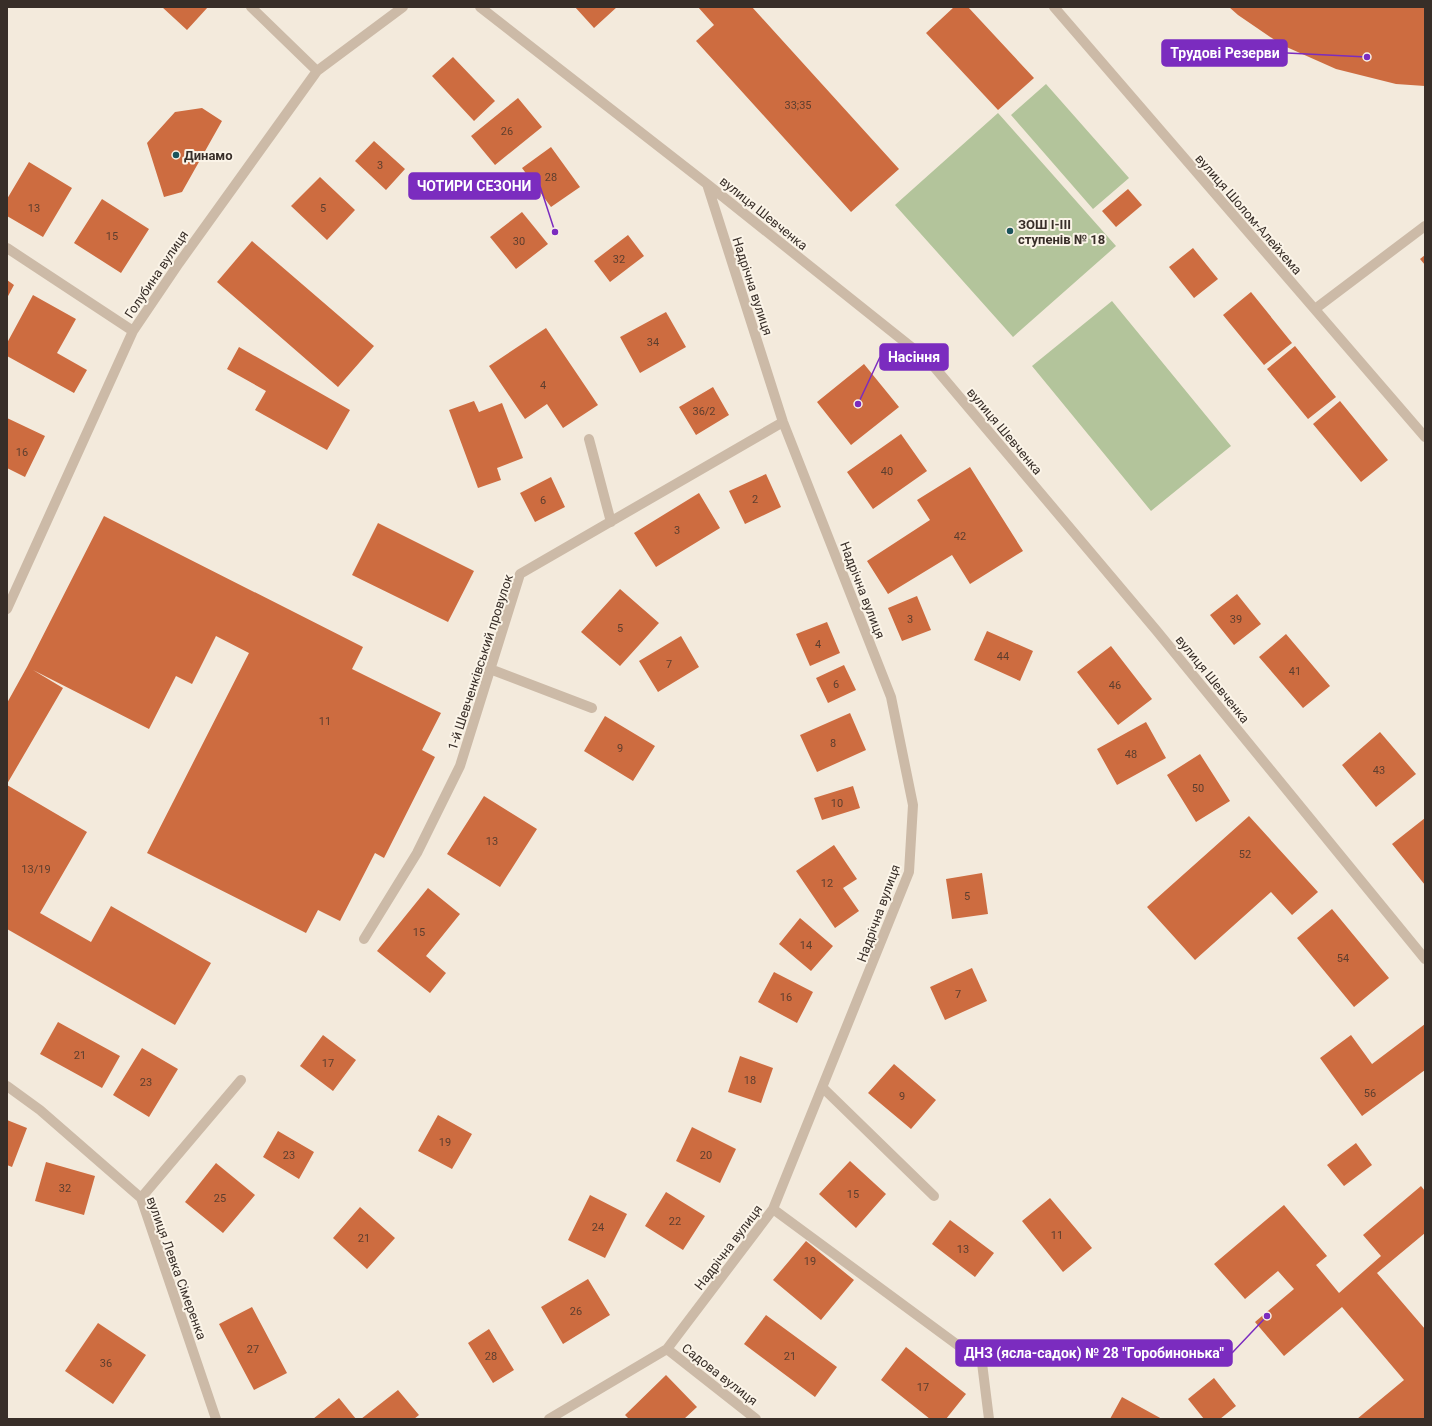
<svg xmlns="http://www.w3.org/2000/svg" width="1432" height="1426" viewBox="0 0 1432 1426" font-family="Roboto,sans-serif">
<rect width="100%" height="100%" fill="#f3eadc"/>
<path fill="#b3c49b" d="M 1046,84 L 1129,178 L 1093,209 L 1011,115 Z
M 998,113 L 1116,246 L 1013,337 L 895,205 Z
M 1112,301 L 1231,446 L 1151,511 L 1032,366 Z"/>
<path fill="#cd6c40" d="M 162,7 L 208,7 L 187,30 Z
M 575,7 L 617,7 L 594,28 Z
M 698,7 L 752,7 L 899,169 L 851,212 L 696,41 L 714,25 Z
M 954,7 L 968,7 L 1034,78 L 998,110 L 926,33 Z
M 1229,7 L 1425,7 L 1425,86 L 1396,84 L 1336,69 L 1282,45 L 1238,15 Z
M 453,57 L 495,101 L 474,121 L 432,76 Z
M 518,98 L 542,127 L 495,165 L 471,136 Z
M 202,108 L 222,121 L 182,192 L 164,197 L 147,143 L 175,112 Z
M 374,141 L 405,169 L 386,190 L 355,161 Z
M 551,147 L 580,187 L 551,207 L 522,168 Z
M 29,162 L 72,188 L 43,237 L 7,216 L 7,199 Z
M 320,177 L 355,210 L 327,240 L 291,206 Z
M 1128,189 L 1142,205 L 1116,227 L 1102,211 Z
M 102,199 L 149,229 L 121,273 L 74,243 Z
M 522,212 L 548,244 L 516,269 L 490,237 Z
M 628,235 L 644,256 L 610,282 L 594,261 Z
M 252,241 L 374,346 L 338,387 L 217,282 Z
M 1193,248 L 1218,279 L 1194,298 L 1169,267 Z
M 1425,255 L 1425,265 L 1420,259 Z
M 7,280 L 14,285 L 7,298 Z
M 1251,292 L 1292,343 L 1264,365 L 1223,315 Z
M 33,295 L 76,319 L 57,353 L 87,370 L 74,393 L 7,356 L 7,343 Z
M 666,312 L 686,347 L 640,373 L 620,337 Z
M 546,328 L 598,405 L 563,428 L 547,404 L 525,419 L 489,366 Z
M 1295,346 L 1336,397 L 1308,419 L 1267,369 Z
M 239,347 L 350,410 L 327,450 L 255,410 L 266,391 L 227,369 Z
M 864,364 L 899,407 L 851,445 L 817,402 Z
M 713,387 L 729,415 L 696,435 L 679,407 Z
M 474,401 L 479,412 L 502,403 L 523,458 L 497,468 L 501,480 L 478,488 L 449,410 Z
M 1340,401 L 1388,460 L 1361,482 L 1313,424 Z
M 7,418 L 45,436 L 25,477 L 7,468 Z
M 901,434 L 927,471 L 873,509 L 847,472 Z
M 970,467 L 1023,551 L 970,584 L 952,555 L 888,594 L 867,561 L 930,520 L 917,500 Z
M 766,474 L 781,507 L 745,524 L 729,491 Z
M 551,477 L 565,507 L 535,522 L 520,493 Z
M 699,493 L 720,528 L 656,567 L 634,533 Z
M 104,516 L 363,647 L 352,669 L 441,713 L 422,750 L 435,757 L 384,858 L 375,853 L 340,921 L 318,910 L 306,933 L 147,853 L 249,653 L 216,636 L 192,684 L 176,676 L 149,729 L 33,670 L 63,688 L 7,784 L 7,703 L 27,667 Z
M 378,523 L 474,571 L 448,622 L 352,575 Z
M 620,589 L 659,623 L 620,666 L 581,632 Z
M 1237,594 L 1261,624 L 1234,645 L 1210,615 Z
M 917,596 L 931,630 L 902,641 L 888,608 Z
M 827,622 L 840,653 L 810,666 L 796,634 Z
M 987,631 L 1033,651 L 1020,681 L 974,660 Z
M 1286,634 L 1330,686 L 1303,708 L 1259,657 Z
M 681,636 L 699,667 L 658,692 L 639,661 Z
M 1111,646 L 1152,699 L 1118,725 L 1077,672 Z
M 844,665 L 856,690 L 828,703 L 816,678 Z
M 850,713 L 866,750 L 817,772 L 800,735 Z
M 605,716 L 655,746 L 633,781 L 584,751 Z
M 1146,722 L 1166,758 L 1117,785 L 1097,749 Z
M 1380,732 L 1416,774 L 1376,807 L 1342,765 Z
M 1200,754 L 1230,801 L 1196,822 L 1167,775 Z
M 7,785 L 87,832 L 40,913 L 91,942 L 111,906 L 211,963 L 175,1025 L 7,929 Z
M 853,786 L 860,808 L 822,820 L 814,798 Z
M 484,796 L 537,829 L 500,887 L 447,854 Z
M 1249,816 L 1318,892 L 1292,915 L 1271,892 L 1195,960 L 1147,907 Z
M 1425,818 L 1425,885 L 1392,844 Z
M 834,845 L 857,879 L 843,888 L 859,911 L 835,928 L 796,871 Z
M 982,873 L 988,914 L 952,919 L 946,879 Z
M 428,888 L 460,914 L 426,956 L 446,973 L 430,993 L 377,951 Z
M 1332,909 L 1389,978 L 1354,1007 L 1297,938 Z
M 800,918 L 833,946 L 811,971 L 779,944 Z
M 972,968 L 987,1001 L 945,1020 L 930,987 Z
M 774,972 L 813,992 L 797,1023 L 758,1002 Z
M 58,1022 L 120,1056 L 102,1088 L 40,1054 Z
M 1425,1024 L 1425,1070 L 1362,1116 L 1320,1058 L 1351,1035 L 1372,1064 Z
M 323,1035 L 356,1060 L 333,1091 L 300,1066 Z
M 142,1048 L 178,1069 L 149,1117 L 113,1095 Z
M 740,1056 L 773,1068 L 761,1103 L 728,1092 Z
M 894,1064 L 936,1100 L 911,1129 L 868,1093 Z
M 438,1115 L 472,1134 L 452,1169 L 418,1151 Z
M 7,1120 L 27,1128 L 12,1167 L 7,1165 Z
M 692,1127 L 736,1149 L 720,1183 L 676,1161 Z
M 278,1131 L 314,1152 L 299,1179 L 263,1157 Z
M 1356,1143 L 1372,1165 L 1344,1186 L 1327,1165 Z
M 850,1161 L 886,1194 L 856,1228 L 819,1194 Z
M 46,1162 L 95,1176 L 84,1215 L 35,1201 Z
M 216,1163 L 255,1195 L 223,1233 L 185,1202 Z
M 1421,1186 L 1425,1191 L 1425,1233 L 1377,1273 L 1425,1329 L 1425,1419 L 1357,1419 L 1404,1380 L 1342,1307 L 1284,1356 L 1255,1322 L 1294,1289 L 1278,1271 L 1245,1299 L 1214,1264 L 1284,1205 L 1327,1256 L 1316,1265 L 1339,1293 L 1381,1256 L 1363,1235 Z
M 666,1192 L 705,1216 L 683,1250 L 645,1226 Z
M 590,1195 L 627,1214 L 605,1258 L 568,1240 Z
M 1050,1198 L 1092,1248 L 1063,1272 L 1022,1221 Z
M 360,1207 L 395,1238 L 367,1269 L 333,1238 Z
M 950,1220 L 994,1253 L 975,1277 L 932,1244 Z
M 806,1241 L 854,1280 L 821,1320 L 773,1280 Z
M 588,1279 L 610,1315 L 563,1344 L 541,1307 Z
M 252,1307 L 287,1373 L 254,1390 L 219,1324 Z
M 766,1315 L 837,1367 L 815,1397 L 744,1344 Z
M 98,1323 L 146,1355 L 113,1404 L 65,1371 Z
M 489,1329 L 514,1370 L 493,1383 L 468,1343 Z
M 906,1347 L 966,1394 L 946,1419 L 930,1419 L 881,1380 Z
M 666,1375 L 697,1407 L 684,1419 L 629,1419 L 625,1415 Z
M 1214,1378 L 1236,1406 L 1220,1419 L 1204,1419 L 1188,1399 Z
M 398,1390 L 419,1415 L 414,1419 L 361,1419 Z
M 1122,1397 L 1162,1419 L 1110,1419 Z
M 339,1398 L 356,1419 L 313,1419 Z"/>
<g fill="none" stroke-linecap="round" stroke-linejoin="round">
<path stroke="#ccbaa7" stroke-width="10" d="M 251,7 L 317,71
M 480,7 L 707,184 L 930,362 L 1156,630 L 1425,959
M 1054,7 L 1425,437
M 7,248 L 133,331
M 1315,309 L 1425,226
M 589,439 L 611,522
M 7,609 L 133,331 L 179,263 L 317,71 L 403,7
M 490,669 L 592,708
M 364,939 L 417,853 L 460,766 L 520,574 L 783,422
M 7,1086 L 40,1110 L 141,1198 L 216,1419
M 823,1088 L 934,1196
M 141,1198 L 241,1080
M 773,1209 L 982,1363 L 989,1419
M 667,1349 L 756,1419
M 549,1419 L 667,1349 L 773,1209 L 909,872 L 913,805 L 891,697 L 783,422 L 707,184"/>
</g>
<g fill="#1b545c" stroke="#fbf4e8" stroke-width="1.5">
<circle cx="176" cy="155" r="4"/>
<circle cx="1010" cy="231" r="4"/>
</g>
<g text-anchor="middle" stroke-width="4" stroke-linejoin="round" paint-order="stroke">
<g font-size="11" fill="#5d3e2e">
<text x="798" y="109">33;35</text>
<text x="507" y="135">26</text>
<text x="380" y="169">3</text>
<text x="551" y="181">28</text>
<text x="34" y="212">13</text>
<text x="323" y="212">5</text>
<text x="112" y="240">15</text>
<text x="519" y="245">30</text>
<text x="619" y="263">32</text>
<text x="653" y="346">34</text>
<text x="543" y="389">4</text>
<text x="704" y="415">36/2</text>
<text x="22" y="456">16</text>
<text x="887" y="475">40</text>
<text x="755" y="503">2</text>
<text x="543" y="504">6</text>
<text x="677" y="534">3</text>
<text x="960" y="540">42</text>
<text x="910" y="623">3</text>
<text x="1236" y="623">39</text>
<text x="620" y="632">5</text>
<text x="818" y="648">4</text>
<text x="1003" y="660">44</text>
<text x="669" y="668">7</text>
<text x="1295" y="675">41</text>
<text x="836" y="688">6</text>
<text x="1115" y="689">46</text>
<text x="325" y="725">11</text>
<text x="833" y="747">8</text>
<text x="620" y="752">9</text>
<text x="1131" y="758">48</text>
<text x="1379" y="774">43</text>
<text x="1198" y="792">50</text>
<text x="837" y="807">10</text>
<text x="492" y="845">13</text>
<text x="1245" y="858">52</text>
<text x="36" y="873">13/19</text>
<text x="827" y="887">12</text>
<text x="967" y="900">5</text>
<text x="419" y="936">15</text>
<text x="806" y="949">14</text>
<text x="1343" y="962">54</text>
<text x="958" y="998">7</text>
<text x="786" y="1001">16</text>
<text x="80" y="1059">21</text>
<text x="328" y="1067">17</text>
<text x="750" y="1084">18</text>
<text x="146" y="1086">23</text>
<text x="1370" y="1097">56</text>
<text x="902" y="1100">9</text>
<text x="445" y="1146">19</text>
<text x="289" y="1159">23</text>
<text x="706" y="1159">20</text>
<text x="65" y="1192">32</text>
<text x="853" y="1198">15</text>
<text x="220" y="1202">25</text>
<text x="675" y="1225">22</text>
<text x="598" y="1231">24</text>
<text x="1057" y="1239">11</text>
<text x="364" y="1242">21</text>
<text x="963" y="1253">13</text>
<text x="810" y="1265">19</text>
<text x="576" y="1315">26</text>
<text x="253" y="1353">27</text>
<text x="491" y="1360">28</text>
<text x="790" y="1360">21</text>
<text x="106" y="1367">36</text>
<text x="923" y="1391">17</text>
</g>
<g font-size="13" font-weight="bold" fill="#382e28" stroke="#fbf4e8" text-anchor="start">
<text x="184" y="160">Динамо</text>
<text x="1018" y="229">ЗОШ І-ІІІ<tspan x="1018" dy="15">ступенів № 18</tspan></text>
</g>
<g font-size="13" fill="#382e28" stroke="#fbf4e8">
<text transform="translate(764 213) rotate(39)" y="5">вулиця Шевченка</text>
<text transform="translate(1249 214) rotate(49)" y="5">вулиця Шолом-Алейхема</text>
<text transform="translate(156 274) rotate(-56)" y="5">Голубина вулиця</text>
<text transform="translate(753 286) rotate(72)" y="5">Надрічна вулиця</text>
<text transform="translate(1005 431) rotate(50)" y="5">вулиця Шевченка</text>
<text transform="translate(863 590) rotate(69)" y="5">Надрічна вулиця</text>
<text transform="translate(480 662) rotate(-72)" y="5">1-й Шевченківський провулок</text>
<text transform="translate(1213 679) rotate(51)" y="5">вулиця Шевченка</text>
<text transform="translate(878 913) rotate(-70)" y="5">Надрічна вулиця</text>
<text transform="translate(728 1247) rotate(-53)" y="5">Надрічна вулиця</text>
<text transform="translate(177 1268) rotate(70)" y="5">вулиця Левка Сімеренка</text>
<text transform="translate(720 1374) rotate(38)" y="5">Садова вулиця</text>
</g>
</g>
<path fill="none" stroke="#7b2cbf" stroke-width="1.5" d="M1367 57L1287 53M555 232L540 186M858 404L880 357M1267 1316L1232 1353"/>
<g fill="#7b2cbf" stroke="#fbf4e8" stroke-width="1.5">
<circle cx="1367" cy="57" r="4"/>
<circle cx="555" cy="232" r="4"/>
<circle cx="858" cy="404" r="4"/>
<circle cx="1267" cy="1316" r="4"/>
</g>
<g fill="#7b2cbf" stroke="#7b2cbf" stroke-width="1.5">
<rect x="1162" y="40" width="125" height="26" rx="4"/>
<rect x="409" y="173" width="131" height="26" rx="4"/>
<rect x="880" y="344" width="68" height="26" rx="4"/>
<rect x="956" y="1340" width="276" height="26" rx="4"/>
</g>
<g font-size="14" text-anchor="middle" font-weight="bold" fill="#fff">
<text x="1225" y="58">Трудові Резерви</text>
<text x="474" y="191">ЧОТИРИ СЕЗОНИ</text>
<text x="914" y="362">Насіння</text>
<text x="1094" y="1358">ДНЗ (ясла-садок) № 28 "Горобинонька"</text>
</g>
<rect width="1432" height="1426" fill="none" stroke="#382e28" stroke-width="16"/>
</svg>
